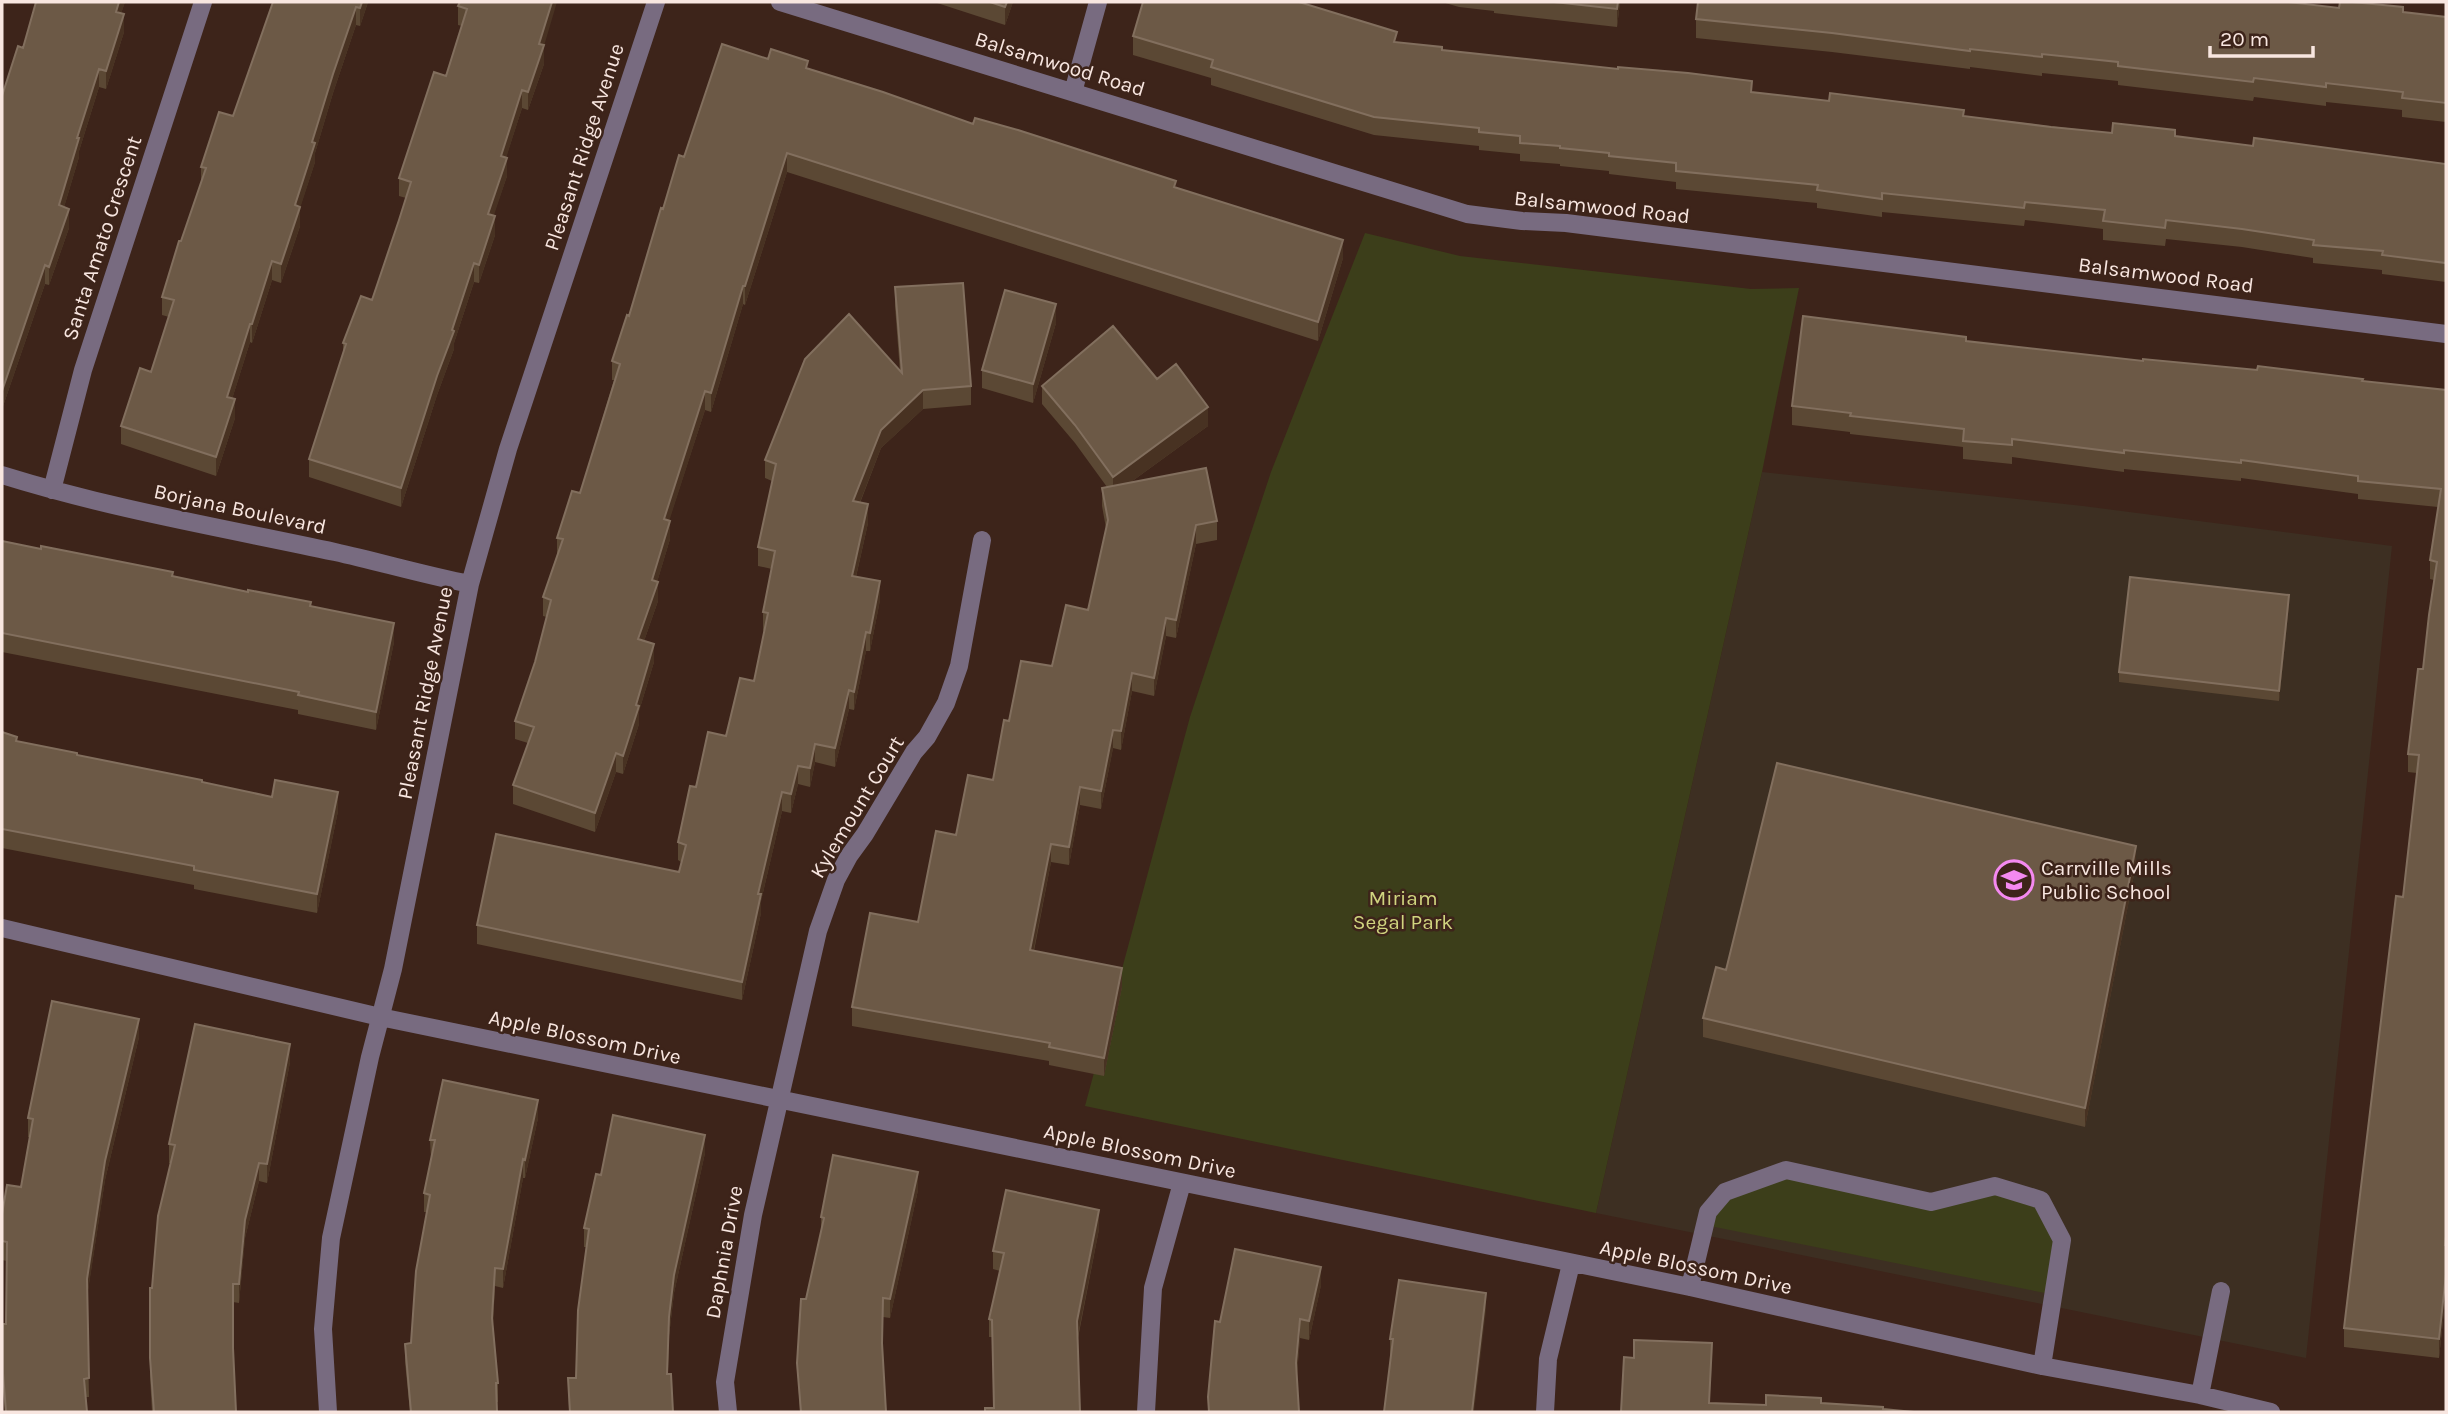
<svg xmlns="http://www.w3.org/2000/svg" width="2448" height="1414" viewBox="0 0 2448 1414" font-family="Karla,sans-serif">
<rect width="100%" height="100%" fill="#3d241a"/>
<path fill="#3d2f22" d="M 1762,472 L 2083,506 L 2392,546 L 2306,1358 L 1596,1213 Z"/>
<path fill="#3c3e1a" d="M 1365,233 L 1460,256 L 1751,289 L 1799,288 L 1762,472 L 1596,1213 L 1085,1106 L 1190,717 L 1271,472 Z
M 1789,1175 L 1934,1207 L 1996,1191 L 2036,1205 L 2056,1242 L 2045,1293 L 1710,1226 L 1728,1195 Z"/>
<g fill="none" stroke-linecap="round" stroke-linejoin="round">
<path stroke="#786b80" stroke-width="18" d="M 780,2 L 1467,214 L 1522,221 L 1566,223 L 2446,334
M 1073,92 L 1098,2
M 2,475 C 111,509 223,528 335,552 C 380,562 424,575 470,584
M 52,490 L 83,370 L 203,2
M 2,928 L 380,1017 L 1690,1287 L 2042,1366 L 2200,1395 L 2271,1412
M 1690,1287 L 1708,1212 L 1725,1192 L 1786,1170 L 1931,1202 L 1995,1186 L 2041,1200 L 2062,1240 L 2042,1366
M 2200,1395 L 2221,1291
M 328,1412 L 323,1329 L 331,1238 L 370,1057 L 393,969 L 470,584 L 508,449 L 656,2
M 728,1412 L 725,1382 L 753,1215 L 818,931 L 836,880 L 849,856 L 865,834 L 914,752 L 927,737 L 946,703 L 959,666 L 982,540
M 1146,1412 L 1153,1288 L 1182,1183
M 1545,1412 L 1548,1359 L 1571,1264"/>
</g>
<path fill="#5b4834" d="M 125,2 L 121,13 L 124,32 L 106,89 L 99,87 L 79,151 L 79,157 L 64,207 L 69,228 L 49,285 L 45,284 L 2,409 L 2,96 L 23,48 Z
M 273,2 L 368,2 L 360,26 L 356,25 L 333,93 L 315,153 L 315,162 L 300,207 L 300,226 L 281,283 L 272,280 L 252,343 L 250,342 L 232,399 L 235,418 L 216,476 L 121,444 L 121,426 L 151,372 L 169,317 L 162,315 L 162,297 L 201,182 L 201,167 L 233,116 Z
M 460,2 L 544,46 L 544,64 L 528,110 L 522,108 L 506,157 L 507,176 L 493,216 L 495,235 L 479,283 L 474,282 L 454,343 L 454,349 L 437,395 L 401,507 L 309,477 L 309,459 L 343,354 L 343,343 L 372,300 L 406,198 L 399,196 L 399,178 L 446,76 L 462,26 L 458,25 L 458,6 Z
M 934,2 L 1013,2 L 1005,25 Z
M 1442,2 L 1620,2 L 1617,27 L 1494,13 L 1494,11 L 1459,7 Z
M 2339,8 L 2403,12 L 2446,17 L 2446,122 L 2402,117 L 2402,110 L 2326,102 L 2326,106 L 2254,97 L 2253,101 L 2118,85 L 2118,81 L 2042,73 L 2042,76 L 1970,67 L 1970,69 L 1832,52 L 1696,38 L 1696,19 Z
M 1133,36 L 1397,42 L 1442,50 L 1752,92 L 2112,133 L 2175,136 L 2253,146 L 2446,164 L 2446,282 L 2382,274 L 2382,270 L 2313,263 L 2313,258 L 2242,247 L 2166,239 L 2165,246 L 2103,240 L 2103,229 L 2025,220 L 2024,226 L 1882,212 L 1882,217 L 1817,208 L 1817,203 L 1676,189 L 1676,182 L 1609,174 L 1609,171 L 1560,166 L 1560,164 L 1520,161 L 1520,154 L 1479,150 L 1479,146 L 1374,135 L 1211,85 L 1211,78 L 1133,55 Z
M 808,69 L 973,124 L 1176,188 L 1343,258 L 1318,341 L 787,172 L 745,305 L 743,304 L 711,412 L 705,410 L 669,520 L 670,539 L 657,582 L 658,601 L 644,641 L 654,662 L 639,711 L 639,724 L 623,774 L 616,772 L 595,832 L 513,804 L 513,785 L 528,743 L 515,739 L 515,721 L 535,662 L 547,617 L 543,616 L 543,597 L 557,555 L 557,538 L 580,493 L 614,380 L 612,380 L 612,361 L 629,316 L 663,209 L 684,157 Z
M 895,287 L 971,386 L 971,405 L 923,409 L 881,448 L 860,503 L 868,523 L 856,577 L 880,600 L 870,651 L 866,651 L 854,710 L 849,709 L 835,767 L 815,762 L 810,787 L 798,784 L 791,813 L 782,811 L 761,901 L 761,913 L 742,1000 L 477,944 L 477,925 L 679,872 L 681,862 L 678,860 L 678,842 L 696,787 L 726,736 L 754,681 L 764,631 L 763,630 L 763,612 L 772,569 L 758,566 L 758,547 L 772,481 L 765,478 L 765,460 L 900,372 L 895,306 Z
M 1056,323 L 1033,403 L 982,388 L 982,370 Z
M 1966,341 L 2143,361 L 2446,390 L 2446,1292 L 2439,1358 L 2344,1347 L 2344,1328 L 2403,897 L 2417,773 L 2408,772 L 2408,754 L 2423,669 L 2434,580 L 2430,579 L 2430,560 L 2438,507 L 2358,499 L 2358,494 L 2241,478 L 2241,481 L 2124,469 L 2124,472 L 2012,457 L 2012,464 L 1963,459 L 1963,447 L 1850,434 L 1850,432 L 1792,425 L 1792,406 Z
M 1157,379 L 1208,426 L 1131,482 L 1217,521 L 1217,540 L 1196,544 L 1176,638 L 1166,636 L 1154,696 L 1132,691 L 1121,750 L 1113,748 L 1101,809 L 1080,805 L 1069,865 L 1051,862 L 1034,951 L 1122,987 L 1104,1076 L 1049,1065 L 1049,1061 L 852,1026 L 852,1007 L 918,922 L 956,835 L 993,780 L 1009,721 L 1052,666 L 1088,610 L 1106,528 L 1102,506 L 1102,488 L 1107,487 L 1075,443 L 1042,404 L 1042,386 Z
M 2,541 L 173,576 L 311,606 L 394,642 L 376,730 L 298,714 L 298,710 L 2,652 Z
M 2289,604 L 2279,701 L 2119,682 L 2119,672 Z
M 2,732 L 17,741 L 77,755 L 338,811 L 317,913 L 194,889 L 194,885 L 2,848 Z
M 2136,864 L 2085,1127 L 1703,1037 L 1703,1018 L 1726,970 Z
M 139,1037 L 105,1180 L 87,1296 L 89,1397 L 86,1397 L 87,1412 L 5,1412 L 3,1392 L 3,1324 L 6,1324 L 7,1261 L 2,1260 L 2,1214 L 21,1187 L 30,1137 L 28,1137 L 28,1118 Z
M 290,1062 L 267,1183 L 259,1181 L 245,1238 L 239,1303 L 233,1302 L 233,1350 L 236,1412 L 152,1412 L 150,1377 L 150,1288 L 152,1288 L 170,1163 L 169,1163 L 169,1144 Z
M 538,1118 L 525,1178 L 523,1178 L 503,1288 L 495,1286 L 493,1325 L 498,1383 L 498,1402 L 497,1402 L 497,1412 L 410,1412 L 405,1362 L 405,1344 L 411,1343 L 427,1212 L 424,1212 L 424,1193 L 431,1158 L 430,1140 Z
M 705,1153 L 674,1293 L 669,1336 L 668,1374 L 673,1412 L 569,1412 L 568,1378 L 576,1378 L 586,1247 L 584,1247 L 584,1228 L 601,1175 Z
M 918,1190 L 890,1318 L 883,1317 L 882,1349 L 886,1412 L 800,1412 L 797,1363 L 806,1299 L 821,1232 L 821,1217 Z
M 1099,1229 L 1078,1338 L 989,1337 L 989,1319 L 1000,1271 L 993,1269 L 993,1251 Z
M 1321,1285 L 1309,1340 L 1300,1338 L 1297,1374 L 1299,1412 L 1208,1412 L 1208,1397 L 1220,1322 Z
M 1486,1311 L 1390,1357 L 1390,1339 Z"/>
<path fill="#483222" d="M 119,2 L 125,2 L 116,30 L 116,12 Z
M 362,2 L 368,2 L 360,26 L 360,8 Z
M 552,2 L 557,2 L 544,46 L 544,64 L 528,110 L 528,92 L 539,44 Z
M 1007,2 L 1013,2 L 1005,25 L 1005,7 Z
M 1618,2 L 1620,2 L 1617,27 L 1617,9 Z
M 356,7 L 356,25 L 333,93 L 315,153 L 315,162 L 295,224 L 295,205 L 312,142 L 333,74 Z
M 124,14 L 124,32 L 106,89 L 106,71 Z
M 99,69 L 99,87 L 79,151 L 79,157 L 59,224 L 59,205 L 77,138 Z
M 522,90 L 522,108 L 501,174 L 501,156 Z
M 787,153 L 787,172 L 745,305 L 745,286 Z
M 507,158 L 507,176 L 488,233 L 488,214 Z
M 300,207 L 300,226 L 281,283 L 281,264 Z
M 69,209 L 69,228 L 49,285 L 49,267 Z
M 495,216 L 495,235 L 479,283 L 479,265 Z
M 1343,240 L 1343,258 L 1318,341 L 1318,322 Z
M 272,261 L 272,280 L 252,343 L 252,324 Z
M 474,263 L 474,282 L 454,343 L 454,349 L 437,395 L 401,507 L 401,488 Z
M 45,265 L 45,284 L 2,409 L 2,391 Z
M 743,286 L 743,304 L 711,412 L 711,393 Z
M 1056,304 L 1056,323 L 1033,403 L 1033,384 Z
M 250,324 L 250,342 L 227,415 L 227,397 Z
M 923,390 L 923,409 L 881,448 L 853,520 L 853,501 L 881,430 Z
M 705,391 L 705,410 L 664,537 L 664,519 Z
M 235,399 L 235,418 L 216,476 L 216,457 Z
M 1208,407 L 1208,426 L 1113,495 L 1113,477 Z
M 868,504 L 868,523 L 852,594 L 852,576 Z
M 670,521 L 670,539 L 652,599 L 652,580 Z
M 1196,525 L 1196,544 L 1176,638 L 1176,620 Z
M 880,581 L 880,600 L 870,651 L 870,633 Z
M 658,582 L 658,601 L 638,658 L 638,639 Z
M 2289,595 L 2289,604 L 2279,701 L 2279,691 Z
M 1166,618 L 1166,636 L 1154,696 L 1154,678 Z
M 394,623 L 394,642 L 376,730 L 376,712 Z
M 866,632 L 866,651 L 854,710 L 854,692 Z
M 654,644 L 654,662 L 639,711 L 639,724 L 623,774 L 623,756 L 636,705 Z
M 1132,673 L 1132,691 L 1121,750 L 1121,731 Z
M 849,690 L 849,709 L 835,767 L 835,748 Z
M 1113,730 L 1113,748 L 1101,809 L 1101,791 Z
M 815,744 L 815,762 L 810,787 L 810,768 Z
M 616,753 L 616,772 L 595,832 L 595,813 Z
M 798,766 L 798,784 L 791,813 L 791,794 Z
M 1080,787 L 1080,805 L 1069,865 L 1069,847 Z
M 338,792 L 338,811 L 317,913 L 317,894 Z
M 782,792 L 782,811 L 761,901 L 761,913 L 742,1000 L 742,982 L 758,894 Z
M 1051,844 L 1051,862 L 1030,968 L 1030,950 Z
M 2136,846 L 2136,864 L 2085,1127 L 2085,1108 Z
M 1122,968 L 1122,987 L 1104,1076 L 1104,1058 Z
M 139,1019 L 139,1037 L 105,1180 L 87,1298 L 87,1279 L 105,1161 Z
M 290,1044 L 290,1062 L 267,1183 L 267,1164 Z
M 538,1100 L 538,1118 L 525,1178 L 525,1160 Z
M 705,1135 L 705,1153 L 674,1293 L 669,1336 L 667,1393 L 669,1317 L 674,1275 Z
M 523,1159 L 523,1178 L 503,1288 L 503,1269 Z
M 259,1163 L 259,1181 L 245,1238 L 239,1303 L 239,1284 L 245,1220 Z
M 918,1172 L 918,1190 L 890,1318 L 890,1299 Z
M 1099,1210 L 1099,1229 L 1077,1340 L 1077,1321 Z
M 1321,1267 L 1321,1285 L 1309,1340 L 1309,1321 Z
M 495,1268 L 495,1286 L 492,1336 L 492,1318 Z
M 2446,1274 L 2446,1292 L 2439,1358 L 2439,1339 Z
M 1486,1293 L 1486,1311 L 1474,1412 L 1472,1412 Z
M 1300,1319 L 1300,1338 L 1296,1382 L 1296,1363 Z
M 1712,1343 L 1712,1362 L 1709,1412 Z"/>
<path fill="#6c5946" stroke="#826f5e" stroke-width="2" d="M 36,2 L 119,2 L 116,12 L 124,14 L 106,71 L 99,69 L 77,138 L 79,138 L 59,205 L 69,209 L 49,267 L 45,265 L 2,391 L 2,96 L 18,46 L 23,48 Z
M 273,2 L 362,2 L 360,8 L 356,7 L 333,74 L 312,142 L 315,143 L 295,205 L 300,207 L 281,264 L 272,261 L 252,324 L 250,324 L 227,397 L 235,399 L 216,457 L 121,426 L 140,368 L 151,372 L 174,300 L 162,297 L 179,241 L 181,241 L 206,168 L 201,167 L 219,112 L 233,116 Z
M 460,2 L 552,2 L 539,44 L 544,45 L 528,92 L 522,90 L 501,156 L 507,158 L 488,214 L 495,216 L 479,265 L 474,263 L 452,330 L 454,331 L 437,376 L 401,488 L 309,459 L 346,344 L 343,343 L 361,296 L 372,300 L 399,220 L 411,182 L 399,178 L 434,72 L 446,76 L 467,9 L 458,6 Z
M 990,2 L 1007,2 L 1005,7 Z
M 1143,2 L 1299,2 L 1397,32 L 1394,42 L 1442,47 L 1442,50 L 1618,69 L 1618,67 L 1688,73 L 1752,81 L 1751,92 L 1829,101 L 1830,93 L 1964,110 L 1963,116 L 2051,127 L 2112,133 L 2113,123 L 2175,130 L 2175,136 L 2253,146 L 2254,138 L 2446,164 L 2446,263 L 2382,255 L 2383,251 L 2313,245 L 2314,240 L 2242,229 L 2166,220 L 2165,228 L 2103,221 L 2105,210 L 2025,202 L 2024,208 L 1882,193 L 1882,199 L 1817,190 L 1818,185 L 1676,171 L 1676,163 L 1609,156 L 1609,153 L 1560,148 L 1560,146 L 1520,143 L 1520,136 L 1479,132 L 1479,128 L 1374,117 L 1211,67 L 1213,60 L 1133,36 Z
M 1554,2 L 1618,2 L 1617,9 Z
M 1698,2 L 2288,2 L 2339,8 L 2340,2 L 2352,2 L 2403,7 L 2403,12 L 2446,17 L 2446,103 L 2402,98 L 2403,92 L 2326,83 L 2326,87 L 2254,78 L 2253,82 L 2118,66 L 2118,62 L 2042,54 L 2042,57 L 1970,49 L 1970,51 L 1832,33 L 1696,19 Z
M 722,44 L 768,59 L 771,49 L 808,61 L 806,68 L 883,92 L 973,124 L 975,118 L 1018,130 L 1176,181 L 1174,187 L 1343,240 L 1318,322 L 787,153 L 745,286 L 743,286 L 711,393 L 705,391 L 664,519 L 670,521 L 652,580 L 658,582 L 638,639 L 654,644 L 636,705 L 639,706 L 623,756 L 616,753 L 595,813 L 513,785 L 534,727 L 515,721 L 535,662 L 551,600 L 543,597 L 563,539 L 557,538 L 572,491 L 580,493 L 620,364 L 612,361 L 627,315 L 629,316 L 661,208 L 663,209 L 679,155 L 684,157 Z
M 963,283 L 971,386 L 923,390 L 881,430 L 853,501 L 868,504 L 852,576 L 880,581 L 870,633 L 866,632 L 854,692 L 849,690 L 835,748 L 815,744 L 810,768 L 798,766 L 791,794 L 782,792 L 758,894 L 761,894 L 742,982 L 477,925 L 496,834 L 679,872 L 686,845 L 678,842 L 690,786 L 696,787 L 708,732 L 726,736 L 740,678 L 754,681 L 768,613 L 763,612 L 775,551 L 758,547 L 776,464 L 765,460 L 805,359 L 849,314 L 902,373 L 895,287 Z
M 1005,290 L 1056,304 L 1033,384 L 982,370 Z
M 1803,316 L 1966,337 L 1966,341 L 2143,361 L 2143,359 L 2257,370 L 2258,366 L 2363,379 L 2362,381 L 2446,390 L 2446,1236 L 2445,1245 L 2446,1245 L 2446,1274 L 2439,1339 L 2344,1328 L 2396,896 L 2403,897 L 2419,755 L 2408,754 L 2418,669 L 2423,669 L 2429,615 L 2437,562 L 2430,560 L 2441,489 L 2358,481 L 2358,476 L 2241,460 L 2241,463 L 2124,450 L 2124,453 L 2012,439 L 2012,445 L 1963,441 L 1964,429 L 1850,416 L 1851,413 L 1792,406 Z
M 1113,326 L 1157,379 L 1176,364 L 1208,407 L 1113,477 L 1075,425 L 1042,386 Z
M 1206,468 L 1217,521 L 1196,525 L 1176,620 L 1166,618 L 1154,678 L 1132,673 L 1121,731 L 1113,730 L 1101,791 L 1080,787 L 1069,847 L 1051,844 L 1030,950 L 1122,968 L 1104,1058 L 1049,1047 L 1050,1043 L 852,1007 L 870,913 L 918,922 L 936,831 L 956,835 L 968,775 L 993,780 L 1004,720 L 1009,721 L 1021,661 L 1052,666 L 1066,605 L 1088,610 L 1108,520 L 1102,488 Z
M 2,541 L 41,549 L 41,546 L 173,572 L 172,576 L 248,592 L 248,590 L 311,602 L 310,606 L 394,623 L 376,712 L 298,695 L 299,692 L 2,633 Z
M 2130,577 L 2289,595 L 2279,691 L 2119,672 Z
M 2,732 L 17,737 L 16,741 L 77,753 L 77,755 L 202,780 L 202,782 L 272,797 L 275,780 L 338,792 L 317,894 L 194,870 L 194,866 L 2,829 Z
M 1777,763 L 2136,846 L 2085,1108 L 1703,1018 L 1716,967 L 1726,970 Z
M 52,1001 L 139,1019 L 105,1161 L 87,1279 L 89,1378 L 84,1379 L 87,1412 L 6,1412 L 3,1373 L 3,1324 L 6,1324 L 7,1242 L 2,1241 L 2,1214 L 7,1185 L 21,1187 L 33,1119 L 28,1118 Z
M 195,1024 L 290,1044 L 267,1164 L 259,1163 L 245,1220 L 239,1284 L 233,1284 L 233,1348 L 236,1412 L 154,1412 L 150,1358 L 150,1288 L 152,1288 L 158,1216 L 175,1145 L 169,1144 Z
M 443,1080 L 538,1100 L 525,1160 L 523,1159 L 503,1269 L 495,1268 L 492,1318 L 498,1383 L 496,1383 L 497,1412 L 411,1412 L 405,1344 L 411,1343 L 416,1271 L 430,1195 L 424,1193 L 435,1140 L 430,1140 Z
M 613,1115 L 705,1135 L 674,1275 L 669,1317 L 667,1374 L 671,1374 L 673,1412 L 570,1412 L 568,1378 L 576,1378 L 578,1310 L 589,1229 L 584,1228 L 596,1174 L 601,1175 Z
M 833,1155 L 918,1172 L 890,1299 L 883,1298 L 882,1343 L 886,1412 L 801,1412 L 797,1363 L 801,1299 L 806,1299 L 824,1218 L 821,1217 Z
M 1006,1190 L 1099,1210 L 1077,1321 L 1080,1412 L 985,1412 L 985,1408 L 994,1408 L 992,1320 L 989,1319 L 1004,1253 L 993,1251 Z
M 1235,1249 L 1321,1267 L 1309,1321 L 1300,1319 L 1296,1363 L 1299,1412 L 1209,1412 L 1208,1397 L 1215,1321 L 1220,1322 Z
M 1399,1280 L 1486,1293 L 1472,1412 L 1384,1412 L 1393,1339 L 1390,1339 Z
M 1634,1340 L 1712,1343 L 1709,1403 L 1766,1405 L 1766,1395 L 1821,1398 L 1821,1403 L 1883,1407 L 1883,1409 L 1914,1412 L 1621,1412 L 1624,1357 L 1634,1358 Z"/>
<defs>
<g id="school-ring" transform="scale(2.0125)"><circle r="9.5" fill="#3d241a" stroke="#f489f0" stroke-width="1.5"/><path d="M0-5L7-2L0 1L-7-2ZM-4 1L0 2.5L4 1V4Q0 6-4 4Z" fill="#f489f0"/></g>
</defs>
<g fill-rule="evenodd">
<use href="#school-ring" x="2014" y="880"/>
</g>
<g text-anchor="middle" stroke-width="5" stroke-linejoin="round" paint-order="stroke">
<g font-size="21" fill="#f8e6e0" stroke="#3d241a">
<text transform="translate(1060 64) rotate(17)" y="7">Balsamwood Road</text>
<text transform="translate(584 147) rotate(-72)" y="7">Pleasant Ridge Avenue</text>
<text transform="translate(1602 207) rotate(6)" y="7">Balsamwood Road</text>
<text transform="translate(102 238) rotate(-72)" y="7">Santa Amato Crescent</text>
<text transform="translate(2166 275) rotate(7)" y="7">Balsamwood Road</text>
<text transform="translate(240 509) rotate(12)" y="7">Borjana Boulevard</text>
<text transform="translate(425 693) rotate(-79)" y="7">Pleasant Ridge Avenue</text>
<text transform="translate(857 807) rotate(-59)" y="7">Kylemount Court</text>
<text transform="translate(585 1037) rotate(12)" y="7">Apple Blossom Drive</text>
<text transform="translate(1140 1151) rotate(12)" y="7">Apple Blossom Drive</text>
<text transform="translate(724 1252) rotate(-80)" y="7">Daphnia Drive</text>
<text transform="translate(1696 1267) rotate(12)" y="7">Apple Blossom Drive</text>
</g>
<g font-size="21" fill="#f8e6e0" stroke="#3d241a" text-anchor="start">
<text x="2041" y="875">Carrville Mills<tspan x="2041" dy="24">Public School</tspan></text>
</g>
<g font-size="21" fill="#d0d47f" stroke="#3d241a">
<text x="1403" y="905">Miriam<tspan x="1403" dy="24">Segal Park</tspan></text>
</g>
</g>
<rect width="2448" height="1414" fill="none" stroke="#f8e6e0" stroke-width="7"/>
<path d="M2210 46v10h103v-10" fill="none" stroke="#f8e6e0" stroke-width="3.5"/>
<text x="2220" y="46" font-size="21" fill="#f8e6e0" stroke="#3d241a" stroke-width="5" paint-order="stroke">20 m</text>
</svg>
